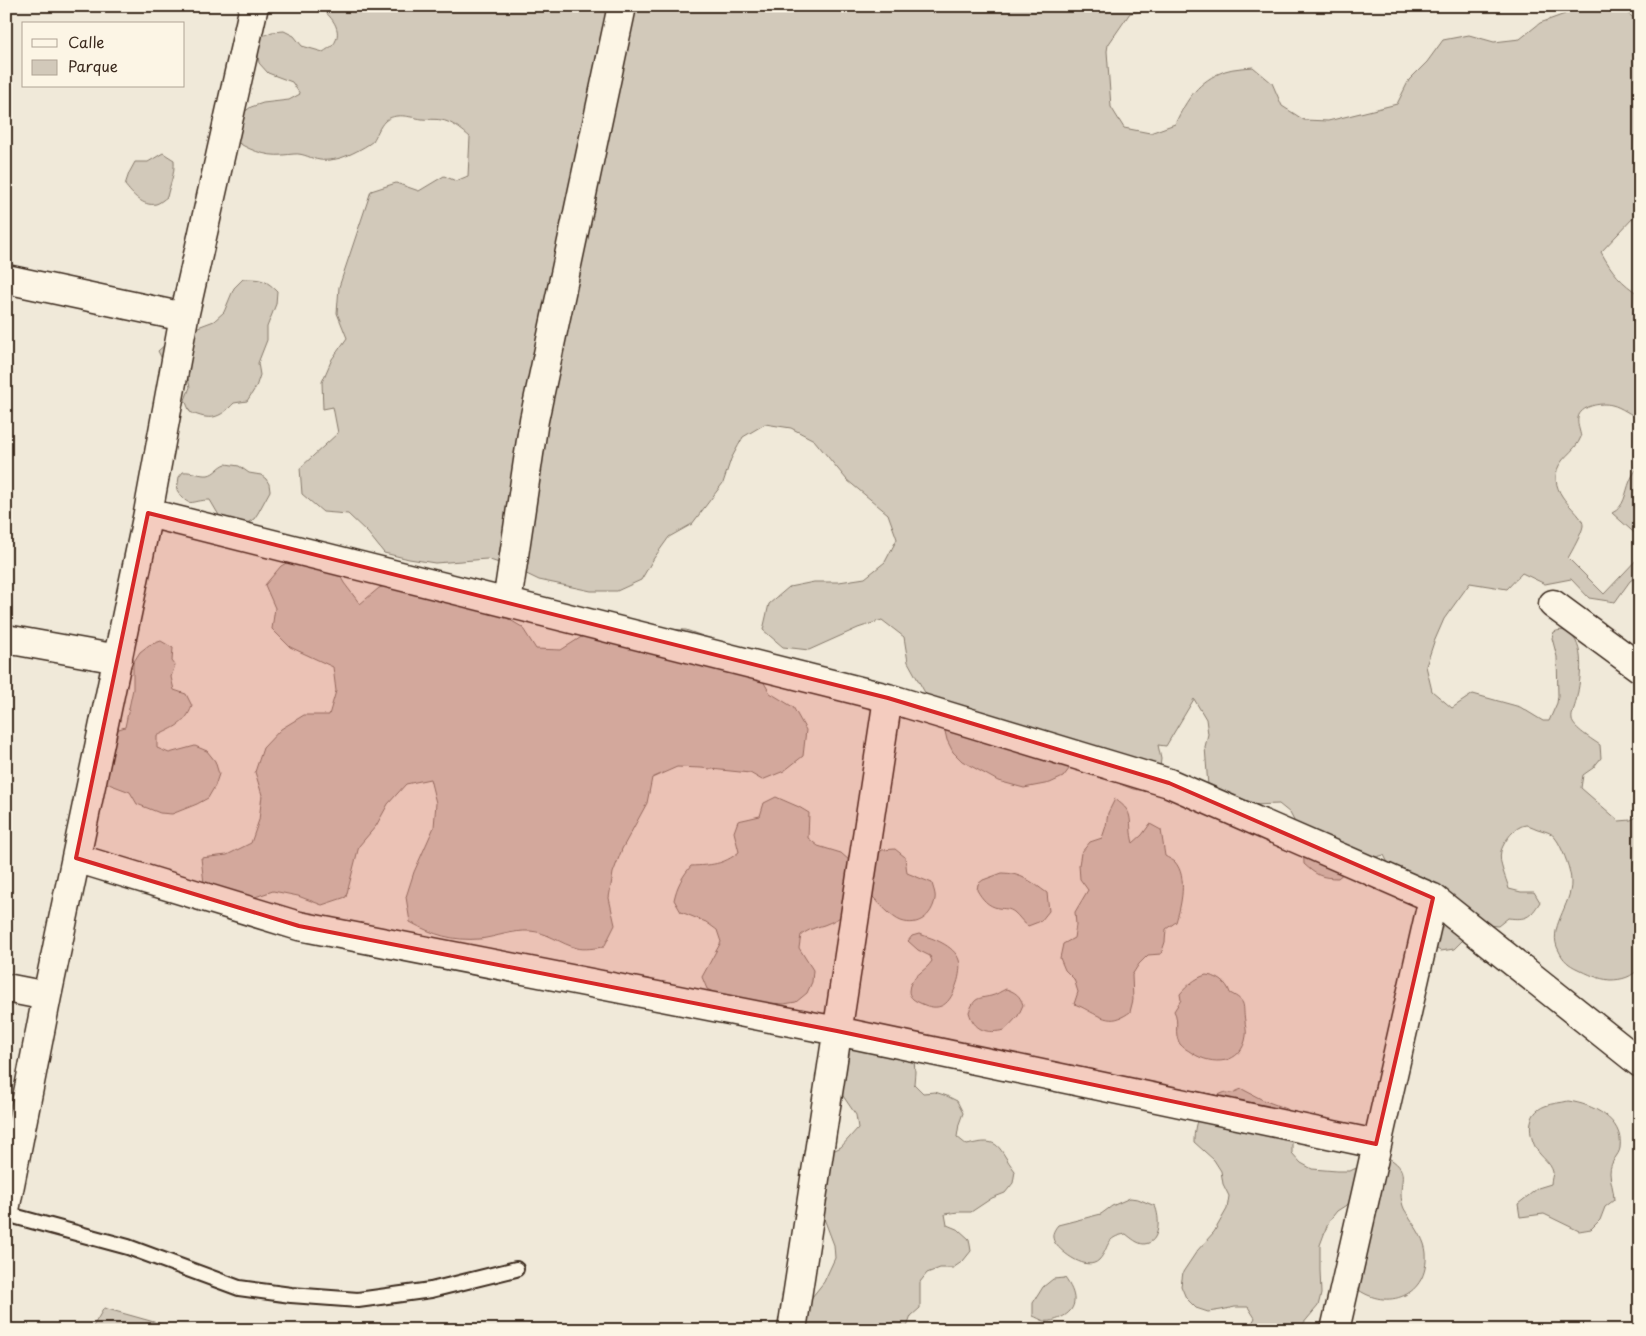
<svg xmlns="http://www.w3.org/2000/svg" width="1646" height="1336" viewBox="0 0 1646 1336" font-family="'Playpen Sans',sans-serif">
<rect width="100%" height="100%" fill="#f0e9d9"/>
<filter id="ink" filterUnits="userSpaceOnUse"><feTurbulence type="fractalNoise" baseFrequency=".02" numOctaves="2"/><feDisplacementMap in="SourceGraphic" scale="10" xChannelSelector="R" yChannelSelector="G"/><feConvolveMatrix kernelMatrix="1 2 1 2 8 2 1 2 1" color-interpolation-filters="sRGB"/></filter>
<g filter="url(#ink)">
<path fill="#d2c9ba" stroke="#867a6c" d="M 318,6 L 1164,6 L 1163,8 L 1130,13 L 1108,45 L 1107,51 L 1111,107 L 1124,128 L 1150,133 L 1175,124 C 1187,99 1198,81 1225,71 C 1234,68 1244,68 1253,67 L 1272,83 L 1282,106 L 1304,120 L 1328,121 L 1397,104 L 1409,80 L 1427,62 L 1443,40 L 1469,35 L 1494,42 L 1520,39 L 1540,23 L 1565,14 L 1568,6 L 1615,6 L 1621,8 L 1640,23 L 1640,205 L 1634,217 L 1601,252 C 1612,272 1621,283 1640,295 L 1640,419 C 1631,415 1621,407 1612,405 C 1601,402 1580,406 1578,418 C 1577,424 1580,431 1581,437 C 1575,453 1557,458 1556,476 C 1555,501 1584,513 1583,526 C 1582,533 1572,551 1568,558 L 1604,594 L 1640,556 L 1640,574 L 1630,581 L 1615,602 L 1589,598 L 1571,579 L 1545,584 L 1522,573 L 1507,589 L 1470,583 L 1444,619 L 1434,642 L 1426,666 L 1432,691 L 1452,708 L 1473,694 L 1520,707 L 1543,721 L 1549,721 L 1557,703 L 1558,696 L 1557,657 L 1552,638 L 1554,632 C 1561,629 1565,630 1571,635 C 1586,648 1580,684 1576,701 C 1575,707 1571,714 1572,720 C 1573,728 1593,740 1600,745 L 1601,758 L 1593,768 L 1583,775 L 1581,788 L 1619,821 L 1631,820 L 1640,815 L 1640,967 C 1633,977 1622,980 1610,980 C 1598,979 1588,974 1578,969 C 1569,965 1563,960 1559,951 C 1546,929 1572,905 1571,882 C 1571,870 1564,853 1558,842 C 1552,833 1551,833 1541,830 C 1536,829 1530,825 1526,825 C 1515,826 1504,841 1501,851 C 1498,863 1506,877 1509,889 L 1521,892 L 1534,892 L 1540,902 C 1530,918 1526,920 1508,918 L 1498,926 L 1484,925 L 1463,940 L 1454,949 L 1441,951 L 1429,946 L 1424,903 L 1390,867 L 1384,855 C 1367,859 1351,866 1338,878 C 1321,878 1316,875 1304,864 L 1303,838 L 1290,813 L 1279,804 L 1252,805 L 1208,786 L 1205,747 L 1208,734 L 1206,719 L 1194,699 L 1166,746 L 1158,745 L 1161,759 L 1158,784 L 1146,791 L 1133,789 L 1120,784 L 1110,774 L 1076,760 L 1063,777 L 1050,783 L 1024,788 L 998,781 L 962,761 L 953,752 L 947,740 L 944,727 L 908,662 L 904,637 L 882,620 L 858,628 L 809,650 L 783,647 L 763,630 L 769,604 L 789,587 L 814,582 L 839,582 L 865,578 L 885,562 L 897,539 L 888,514 L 847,480 L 814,440 L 791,428 L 765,424 L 743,437 L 731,459 L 723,483 L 692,524 L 669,537 L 654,558 L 641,580 L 617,591 L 591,591 L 539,580 L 514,568 L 487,559 L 435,563 L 409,559 L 384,553 L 368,533 L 348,514 L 323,512 L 302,494 L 300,468 L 338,433 L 333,407 L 323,409 L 322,382 L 332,359 L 347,338 L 337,313 L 339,287 L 371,191 L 396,183 L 419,191 L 444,176 L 456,181 L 468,176 L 470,137 C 463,131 456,125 448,122 C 439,118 431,120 422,119 C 409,117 396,112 385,121 C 379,127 377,135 373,141 C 369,145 352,154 346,156 C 339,159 328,161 320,160 C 311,159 304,153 294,154 C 290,154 287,155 283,155 C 266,157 246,149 233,139 L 241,114 L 251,107 L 263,103 L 289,100 L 300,94 L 292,82 L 268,73 L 259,63 L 257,49 L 260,37 L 272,32 L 284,31 L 294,36 L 302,46 L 323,52 C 326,50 331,47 333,45 C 345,30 330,15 318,6 Z
M 163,153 L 174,160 C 175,175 170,183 167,197 C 164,199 160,203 156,204 C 143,207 132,194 125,185 L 129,173 L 135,162 L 148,162 Z
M 243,279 C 260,279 265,279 277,291 L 276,304 L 267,327 L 267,340 L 258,363 L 260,375 L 256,387 L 247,401 L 234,403 C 219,419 210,421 190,412 L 185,400 L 190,387 L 187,375 L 164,363 L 158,351 L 168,342 L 190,330 L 214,321 L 224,312 L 234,288 Z
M 1640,463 L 1640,538 L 1612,513 C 1625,507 1625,493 1630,481 C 1632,475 1637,469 1640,463 Z
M 226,464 L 239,466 L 249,473 L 261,475 L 266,479 L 269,484 L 270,491 L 258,513 L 254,519 L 242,526 L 220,517 L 210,500 C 190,500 190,510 177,490 L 179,477 L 183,472 C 192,471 200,476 208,475 C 215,474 219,466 226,464 Z
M 304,553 L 331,559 L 344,583 L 360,604 L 379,588 L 405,579 L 500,614 L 522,627 L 536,649 L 561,650 L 583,636 L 660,629 L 686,630 L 711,639 L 735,651 L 756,669 L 770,693 L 793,707 L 806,730 L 803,756 L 784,771 L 762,780 L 750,773 L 701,768 L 677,767 L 652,778 L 647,803 L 622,849 L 613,873 L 609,898 L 615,925 L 604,947 C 595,948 584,950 577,948 C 561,944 547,932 530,931 C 513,930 496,937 480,939 C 452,941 434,935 410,922 L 406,897 L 414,872 L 434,827 L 436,803 L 430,779 L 406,784 L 388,804 L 376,826 L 359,846 L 346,897 L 322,905 L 298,896 L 273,891 L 249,899 L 204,883 L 201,858 L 227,855 L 251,843 L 259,820 L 262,795 L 255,772 L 263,748 L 281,729 L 304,715 L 329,715 L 336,691 L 333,667 L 290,647 L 272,629 L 275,608 L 265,585 L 281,566 Z
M 161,641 L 173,648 L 172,661 L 175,665 L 171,677 L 174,690 L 186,694 L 192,706 C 185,725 174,727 157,736 L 157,748 L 169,753 L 195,746 L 207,751 L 215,761 L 219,774 L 215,786 L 208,798 L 197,804 L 172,814 L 160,813 L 137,804 L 130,792 L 106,783 L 98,774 L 113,731 L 125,727 L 133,689 L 133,663 L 140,652 L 149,645 Z
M 776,797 L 799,807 L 809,813 L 808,838 L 818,846 L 841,853 L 850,861 L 850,911 C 842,916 833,922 824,925 C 814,928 810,929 801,935 L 799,948 L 813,970 L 812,982 L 807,993 L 796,1002 L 784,1004 L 757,1002 L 719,995 L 707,989 L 702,977 L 721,942 L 717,930 L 706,922 L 681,912 L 674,900 C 677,886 682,877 691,866 C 711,865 723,865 739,852 L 734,832 L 738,821 L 760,816 L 764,803 Z
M 1115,799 C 1137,814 1127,821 1133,843 L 1142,835 L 1150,824 L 1161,830 L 1165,856 C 1168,858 1173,860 1175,862 C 1188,877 1181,906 1176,922 L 1166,929 L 1165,942 L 1161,954 L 1148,955 L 1139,964 L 1132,975 L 1133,1000 L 1130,1012 C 1127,1014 1123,1017 1119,1018 C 1104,1024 1088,1008 1074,1004 L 1078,992 L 1074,979 L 1065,970 L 1060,958 L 1063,944 L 1074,938 L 1076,925 L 1075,912 L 1088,890 L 1080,879 L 1079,865 L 1081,853 L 1090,842 L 1102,838 L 1106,826 L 1108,813 Z
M 895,849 L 905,857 L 907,873 L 932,883 C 933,888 936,894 935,899 C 932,916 918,927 901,921 C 892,918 878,902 871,895 L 873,860 L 882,850 Z
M 1002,873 C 1021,873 1032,882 1047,893 L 1049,911 L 1041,921 L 1028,926 C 1022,922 1019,916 1014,912 C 1009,908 1004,909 998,908 C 988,906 982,899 977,890 L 978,884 L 983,880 Z
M 919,934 C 932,938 954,945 959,960 C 961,966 959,977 957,983 C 950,1004 941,1014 918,1002 C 913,1000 909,996 909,991 C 909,977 926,971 932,961 L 930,956 L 918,950 L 908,941 L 912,936 Z
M 1206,975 C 1217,976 1227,982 1230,993 C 1248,1002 1242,1005 1245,1021 C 1245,1026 1247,1030 1246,1036 C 1242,1065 1212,1066 1192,1053 C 1188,1050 1183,1048 1180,1044 C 1173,1034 1180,1021 1174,1011 L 1181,1000 L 1180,994 C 1187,986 1195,978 1206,975 Z
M 1006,989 C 1015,992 1020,995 1023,1005 L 1018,1016 L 1005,1030 C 987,1034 974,1031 969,1012 C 975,997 977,999 991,996 C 996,995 1001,991 1006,989 Z
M 846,1044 L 914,1059 L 915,1072 L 914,1084 L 923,1093 L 935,1092 L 947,1096 L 957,1101 L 963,1113 L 959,1124 L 957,1137 L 967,1145 C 1002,1136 997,1148 1015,1171 L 1013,1183 L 1005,1193 L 992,1198 L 971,1212 L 958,1212 L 945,1214 L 947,1225 L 959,1230 L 969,1239 L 971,1251 L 963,1261 L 953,1268 L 940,1268 L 927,1273 L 920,1282 L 920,1308 L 911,1316 L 906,1330 L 799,1330 L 808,1302 L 824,1282 L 835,1258 L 834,1245 L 820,1208 L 829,1153 L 841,1147 L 858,1128 L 856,1115 L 841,1093 Z
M 1242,1089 L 1263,1100 L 1287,1109 L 1296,1116 L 1292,1142 L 1292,1153 L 1301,1163 L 1312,1169 L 1337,1171 L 1350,1171 L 1383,1155 C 1416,1171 1395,1182 1403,1206 C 1404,1210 1408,1214 1410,1219 C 1417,1229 1425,1241 1426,1253 C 1429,1296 1387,1312 1356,1288 L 1359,1209 L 1348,1204 L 1337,1211 L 1329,1221 L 1320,1245 L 1320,1270 L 1321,1294 L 1318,1306 L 1302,1325 L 1292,1330 L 1286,1330 L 1277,1326 L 1265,1330 L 1248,1330 L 1255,1318 L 1248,1307 L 1235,1307 L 1221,1310 L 1208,1312 L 1196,1308 L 1186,1298 L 1181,1286 L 1183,1272 L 1197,1251 L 1214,1232 L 1227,1209 L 1229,1196 L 1223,1184 L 1221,1171 L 1214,1160 L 1194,1142 C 1194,1122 1201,1101 1223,1093 C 1229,1091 1223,1094 1230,1093 C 1234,1093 1238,1090 1242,1089 Z
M 1568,1101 C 1592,1104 1624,1119 1620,1148 C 1619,1156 1610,1160 1610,1173 C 1610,1181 1614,1190 1614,1200 L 1605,1207 L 1600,1220 L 1591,1229 L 1579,1231 L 1544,1214 L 1520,1217 L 1518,1204 L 1538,1188 L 1551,1184 C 1551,1180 1553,1175 1553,1172 C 1551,1163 1541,1157 1537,1150 C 1528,1135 1526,1113 1545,1106 C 1552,1103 1561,1103 1568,1101 Z
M 1130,1198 L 1138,1199 L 1155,1206 C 1160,1217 1161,1243 1144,1244 C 1138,1244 1131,1238 1126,1234 C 1104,1237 1110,1248 1099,1260 C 1087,1272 1062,1253 1055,1243 C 1051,1236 1053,1231 1058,1225 L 1101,1214 L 1112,1206 Z
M 1065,1278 C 1076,1293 1080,1309 1060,1318 C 1056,1320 1049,1322 1044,1321 C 1041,1320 1036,1317 1033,1316 L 1033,1303 L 1043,1287 L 1053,1279 Z
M 104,1308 L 179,1329 L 184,1330 L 91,1330 Z"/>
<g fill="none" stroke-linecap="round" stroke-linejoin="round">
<g stroke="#3b2a1e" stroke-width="18">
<path id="service" d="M 6,1214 L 128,1247 L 239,1288 L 291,1295 L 358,1300 L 431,1290 L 516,1269"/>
</g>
<g stroke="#3b2a1e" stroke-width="31">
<path id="minor" d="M 6,279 L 184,317
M 148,513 L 888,698 L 1169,783 L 1433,898 L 1640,1063
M 507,603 L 534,420 L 622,6
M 1553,604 L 1640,668
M 6,639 L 118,659
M 76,858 L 299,926 L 837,1031 L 1376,1144
M 6,988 L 47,996
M 6,1205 L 47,996 L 148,513 L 184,317 L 254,6
M 792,1330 L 888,698
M 1335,1330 L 1433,898"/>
</g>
<use href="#service" stroke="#fcf5e5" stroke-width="14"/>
<use href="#minor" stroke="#fcf5e5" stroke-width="28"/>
</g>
</g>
<path fill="#d62828" fill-opacity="0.2" stroke="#d62828" stroke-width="4" stroke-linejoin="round" d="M 148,513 L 888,698 L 1169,783 L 1433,898 L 1376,1144 L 837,1031 L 299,926 L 76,858 Z"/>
<rect width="1646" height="1336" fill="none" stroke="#fcf5e5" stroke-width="25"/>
<rect x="12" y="12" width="1621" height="1311" fill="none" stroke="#3b2a1e" stroke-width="2" filter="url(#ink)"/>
<rect x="22" y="22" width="162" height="65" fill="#fcf5e5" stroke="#afa495"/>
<rect x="32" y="39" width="25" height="8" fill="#fcf5e5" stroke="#afa495"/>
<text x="68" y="48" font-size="15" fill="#3b2a1e">Calle</text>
<rect x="32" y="60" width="25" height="15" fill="#d2c9ba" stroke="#afa495"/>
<text x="68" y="72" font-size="15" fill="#3b2a1e">Parque</text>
</svg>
